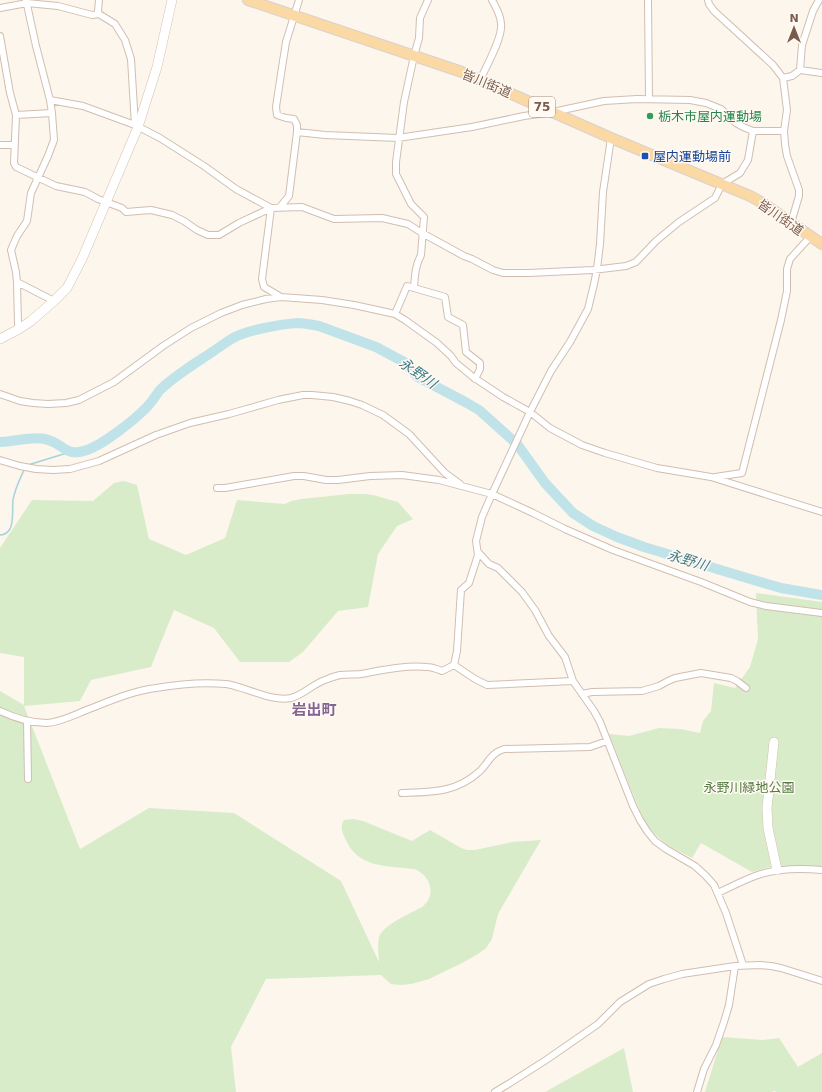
<svg xmlns="http://www.w3.org/2000/svg" width="822" height="1092" viewBox="0 0 822 1092" font-family="'DejaVu Sans','Noto Sans JP',sans-serif">
<rect width="100%" height="100%" fill="#fdf6ec"/>
<path fill="#d8ecc9" d="M 124,481 L 137,485 L 149,539 L 186,555 L 225,538 L 237,500 L 285,504 L 291,501 L 301,499 L 349,494 L 365,494 L 373,495 L 398,502 L 413,519 L 397,526 L 378,554 L 368,607 L 338,611 L 303,652 L 289,662 L 240,662 L 214,628 L 174,610 L 151,667 L 91,680 L 80,701 L 24,706 L 80,849 L 149,808 L 234,813 L 341,881 L 379,962 C 379,954 377,945 379,937 C 383,925 411,913 422,907 C 437,896 431,875 414,869 C 386,866 357,868 345,838 C 342,832 340,826 344,820 L 354,819 L 363,821 L 412,841 L 430,830 L 461,848 L 467,850 L 475,850 L 512,842 L 541,840 L 498,914 L 492,939 L 486,948 L 478,954 L 462,963 L 429,979 L 411,984 L 400,985 L 391,984 L 381,975 L 266,979 L 231,1047 L 236,1092 L 0,1092 L 0,691 L 24,705 L 24,657 L 0,653 L 0,548 L 32,500 L 93,501 L 114,483 Z
M 756,593 L 822,602 L 822,868 L 787,866 L 770,867 L 752,872 L 701,843 L 692,858 L 667,845 L 657,836 L 646,824 L 639,809 L 609,734 L 629,736 L 659,728 L 680,729 L 700,733 L 703,721 L 711,711 L 714,683 L 735,688 L 750,667 L 758,639 Z
M 722,1037 L 763,1040 L 779,1038 L 798,1067 L 822,1053 L 822,1092 L 776,1092 L 775,1091 L 771,1092 L 705,1092 Z
M 624,1048 L 633,1092 L 545,1092 Z"/>
<g fill="none" stroke-linecap="round" stroke-linejoin="round">
<path stroke="#a5d3da" stroke-width="1.5" d="M 28,465 L 70,452
M 0,535 C 4,535 8,532 10,529 C 14,522 12,508 13,500 C 15,488 20,479 25,468"/>
<path stroke="#bfe3e8" stroke-width="10" d="M 0,442 C 15,442 31,436 45,439 C 64,443 65,458 87,450 C 104,444 133,421 146,408 C 151,403 155,397 159,391 C 172,378 188,368 203,358 C 213,352 223,344 233,338 C 248,330 281,324 298,323 C 305,323 312,325 319,326 L 376,347 L 404,362 L 418,377 L 467,403 L 479,410 L 517,444 L 545,483 L 557,496 L 573,513 L 593,526 L 617,537 L 644,547 L 757,581 L 781,588 L 822,595"/>
<g stroke="#d1beb0" stroke-width="8">
<path id="street" d="M 26,0 L 36,46 L 50,100 L 52,113 L 54,140 L 48,156 L 31,193 L 27,221 L 17,236 L 11,250 L 16,272 L 17,282 L 54,301
M 99,0 L 98,11 L 99,14
M 648,0 L 649,99
M 708,0 L 709,4 L 714,11 L 773,65 L 783,78 L 787,110 L 784,131 L 785,144 L 787,156 L 799,190 L 799,196 L 791,223
M 0,8 L 27,3 L 58,6 L 92,15 L 99,14 L 115,24 L 125,40 L 131,59 L 135,125
M 0,36 L 10,93 L 16,115 L 14,163 L 16,167 L 56,186 L 85,192 L 98,199 L 122,208 L 126,212 L 151,210 L 172,215 L 184,221 L 197,230 L 208,235 L 219,235 L 239,223 L 271,208 L 302,207 L 334,219 L 382,218 L 408,224 L 422,233 L 464,256 L 472,259 L 493,270 L 503,273 L 528,273 L 593,270 L 626,266 L 636,262 L 656,241 L 679,222 L 715,198 L 722,184 L 740,173 L 748,160 L 753,131
M 800,70 L 802,45 L 813,11 L 819,0
M 783,78 L 792,76 L 800,70 L 822,73
M 480,80 C 486,67 503,37 501,24 C 501,16 496,7 492,0
M 50,100 L 83,106 L 135,125 L 160,138 L 204,166 L 236,189 L 271,208
M 16,115 L 52,113
M 297,132 L 325,135 L 398,138 L 472,127 L 524,116 L 553,112 L 604,101 L 637,99 L 690,100 L 706,103 L 721,109 L 736,123 L 743,127 L 753,131 L 784,131
M 0,145 L 14,145
M 280,207 L 289,196 L 297,132 L 297,125 L 294,119 L 286,118 L 277,115 L 276,107 L 281,74 L 286,42 L 299,0
M 271,208 L 262,279 L 264,287 L 281,297
M 17,282 L 18,324 L 19,329
M 414,288 L 445,297 L 448,317 L 463,325 L 466,352 L 480,363 L 480,369 L 475,379
M 395,314 L 407,286 L 414,288 C 415,276 415,266 421,255 L 424,217 L 411,204 L 396,174 L 396,162 L 404,102 L 414,56 L 419,38 L 420,18 L 428,0
M 0,394 L 20,401 L 33,403 L 48,404 L 66,403 L 79,400 L 114,382 L 163,346 L 191,328 L 221,313 L 242,305 L 266,299 L 281,297 L 322,300 L 354,305 L 395,314 L 405,320 L 437,343 L 451,356 L 456,363 L 473,377 L 503,397 L 530,412 L 550,428 L 582,445 L 605,453 L 657,468 L 711,477 L 822,512
M 0,460 L 20,466 L 36,469 L 53,470 L 70,469 L 99,461 L 156,435 L 190,423 L 229,414 L 278,400 L 303,395 L 312,395 L 333,397 L 350,401 L 362,405 L 383,415 L 409,434 L 445,473 L 460,484
M 715,477 L 742,473 L 781,320 L 787,291 L 787,269 L 790,259 L 810,237
M 217,488 L 225,488 L 294,476 L 304,476 L 326,480 L 338,480 L 370,476 L 402,475 L 439,480 L 469,488 L 492,494 L 533,513 L 565,529 L 613,550 L 701,582 L 750,602 L 766,606 L 822,613
M 478,552 L 489,564 L 498,568 L 522,592 L 535,610 L 549,636 L 565,657 L 573,681 L 594,711 L 600,722 L 633,806 L 640,820 L 647,831 L 655,841 L 666,849 L 695,866 L 706,876 L 714,885 L 726,913 L 743,965
M 454,665 L 457,651 L 461,590 L 469,583 L 478,555 L 476,541 L 482,517 L 492,494 L 530,412 L 551,371 L 570,342 L 588,309 L 594,284 L 597,269 L 600,244 L 603,192 L 611,138
M 454,665 L 475,679 L 487,685 L 573,681
M 582,694 L 592,692 L 642,691 L 659,686 L 668,681 L 675,678 L 701,673 L 731,678 L 737,681 L 746,688
M 0,711 C 15,718 30,723 47,723 C 60,722 72,716 84,711 C 108,702 131,691 156,688 C 179,684 203,682 226,684 C 246,687 271,702 291,698 C 303,695 313,684 325,680 C 330,678 335,676 340,675 C 347,674 354,675 361,674 C 383,670 405,665 427,667 C 432,667 437,669 442,671 L 454,665
M 27,721 L 28,779
M 402,793 C 432,792 456,793 480,771 C 489,762 491,753 504,749 L 590,747 L 607,741
M 718,893 C 730,887 742,881 755,876 C 776,868 799,868 822,870
M 495,1092 L 510,1083 L 546,1060 L 598,1024 L 620,1002 L 649,984 L 664,979 L 682,974 L 735,966 L 760,965 L 771,966 L 781,968 L 822,981
M 697,1092 L 704,1069 L 716,1045 L 724,1022 L 729,1005 L 735,966"/>
</g>
<g stroke="#d6c0b0" stroke-width="10">
<path id="secondary" d="M 0,339 L 19,329 L 31,321 L 54,301 L 67,288 L 82,259 L 138,127 L 157,67 L 172,0
M 774,742 L 767,808 L 768,828 L 777,870"/>
</g>
<g stroke="#dad1cd" stroke-width="12">
<path id="primary" d="M 248,0 L 462,72 L 480,80 L 611,138 L 750,196 L 761,202 L 822,244"/>
</g>
<use href="#street" stroke="#fff" stroke-width="6"/>
<use href="#secondary" stroke="#fff" stroke-width="9"/>
<use href="#primary" stroke="#fbd9a5" stroke-width="10"/>
</g>
<circle fill="#2e9e5b" stroke="#fffaf3" stroke-width="1.5" cx="650" cy="116" r="4"/>
<rect fill="#1a4fb4" stroke="#fffaf3" stroke-width="1.5" x="641" y="152" width="8" height="8" rx="2"/>
<g text-anchor="middle" stroke-width="3" stroke-linejoin="round" paint-order="stroke">
<rect fill="#fffaf3" stroke="#a28b7f" stroke-width="1" x="529" y="97" width="26" height="20" rx="3"/>
<g font-size="12" font-weight="bold" fill="#7a5c4d">
<text x="542" y="111">75</text>
</g>
<g font-size="13" fill="#7a5c4d" stroke="#fffaf3">
<text transform="translate(487 83) rotate(23)" y="5">皆川街道</text>
<text transform="translate(781 217) rotate(35)" y="5">皆川街道</text>
</g>
<g font-size="13" fill="#27864d" stroke="#fffaf3" text-anchor="start">
<text x="658" y="121">栃木市屋内運動場</text>
</g>
<g font-size="13" fill="#164399" stroke="#fffaf3" text-anchor="start">
<text x="653" y="161">屋内運動場前</text>
</g>
<g font-size="13" fill="#537a41" stroke="#fffaf3">
<text x="749" y="792">永野川緑地公園</text>
</g>
<g font-size="14" font-style="italic" fill="#437c86" stroke="#fffaf3">
<text transform="translate(418 373) rotate(35)" y="5">永野川</text>
<text transform="translate(688 560) rotate(17)" y="5">永野川</text>
</g>
<g font-size="15" font-weight="bold" fill="#846695" stroke="#fffaf3">
<text x="314" y="715">岩出町</text>
</g>
</g>
<g transform="translate(794 28)" stroke="#fffaf3" stroke-width="3" paint-order="stroke">
<path d="M0-3L7 15L0 10L-7 15Z" fill="#7a5c4d"/>
<text y="-6" font-size="11" font-weight="bold" text-anchor="middle" fill="#7a5c4d">N</text>
</g>
</svg>
